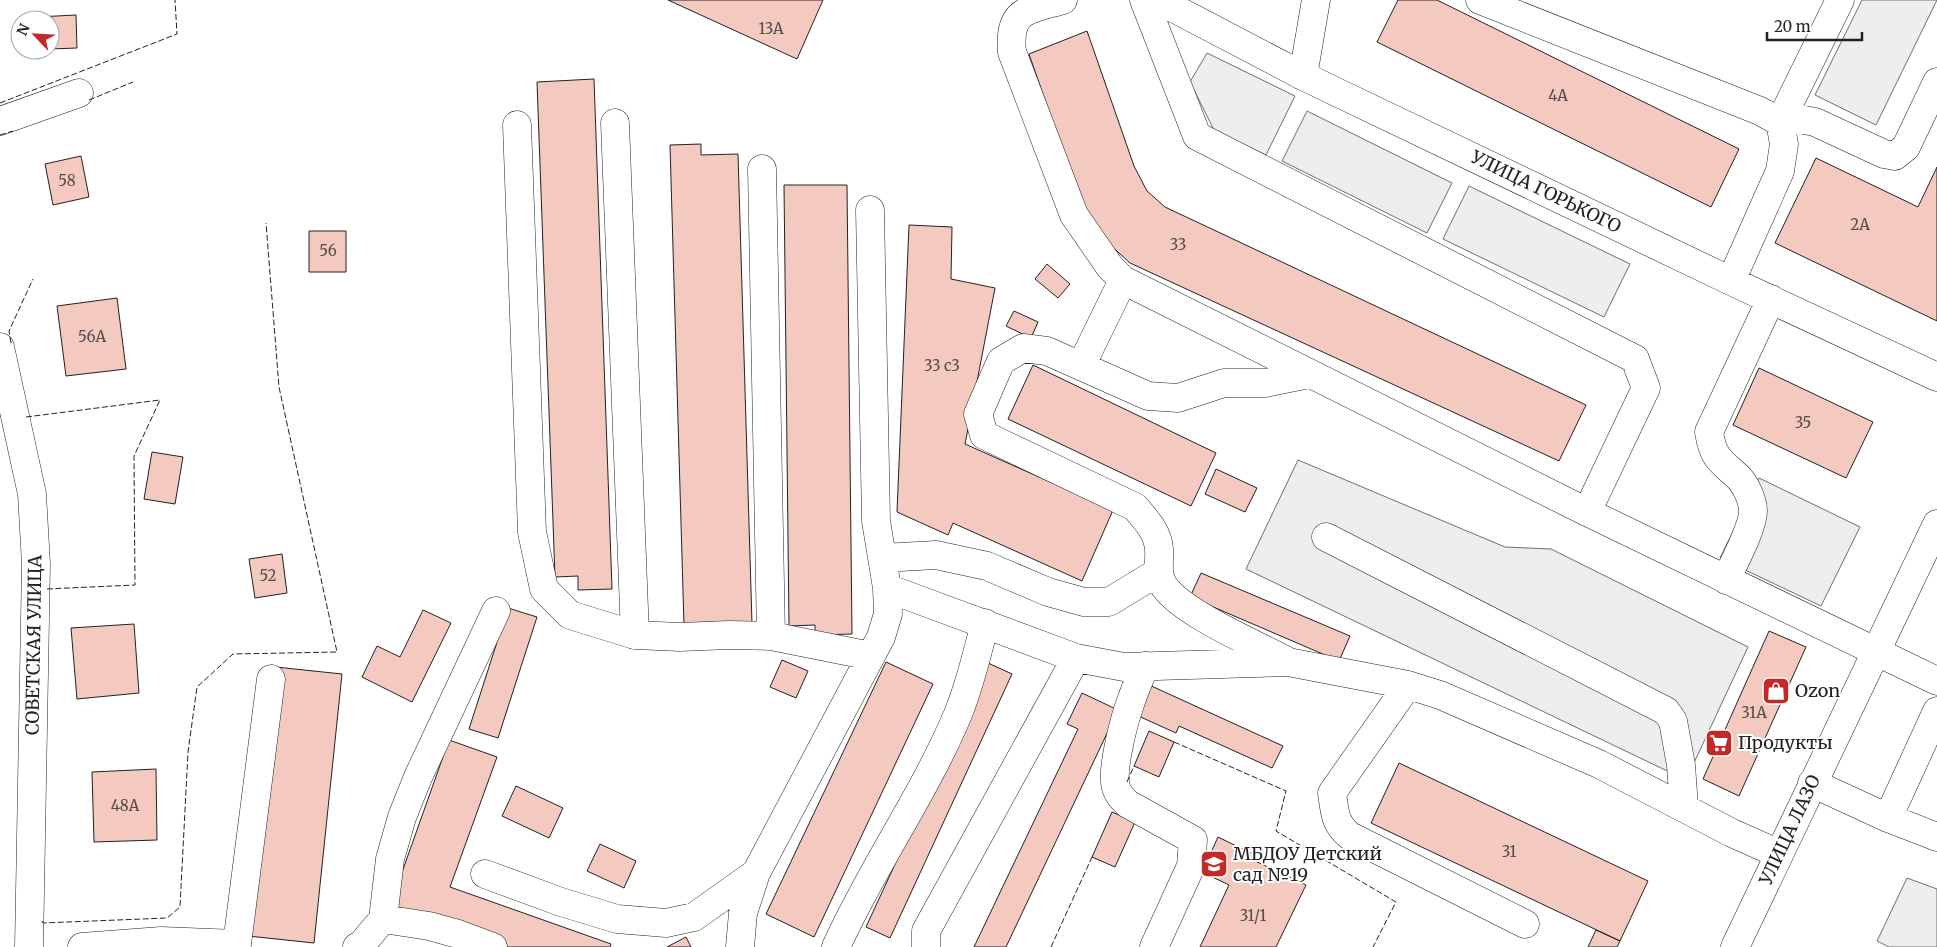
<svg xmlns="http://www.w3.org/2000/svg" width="1937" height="947" viewBox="0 0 1937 947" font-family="Merriweather,serif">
<rect width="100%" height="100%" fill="#fff"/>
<path fill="#eee" stroke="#6f6f6f" d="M 1862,0 L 1937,0 L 1876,125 L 1815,95 Z
M 1207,53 L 1295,96 L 1266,155 L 1214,130 L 1190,82 Z
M 1469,186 L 1630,264 L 1604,317 L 1443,239 Z"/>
<path fill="#ededed" stroke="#6f6f6f" d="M 1307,111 L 1452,183 L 1427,233 L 1282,161 Z
M 1298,460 L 1505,547 L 1551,549 L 1748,647 L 1686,780 L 1246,569 Z
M 1759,478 L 1860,527 L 1821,606 L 1720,558 Z
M 1907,878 L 1937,889 L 1937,947 L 1889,947 L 1877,941 Z"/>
<path fill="#f3c9c0" stroke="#222" d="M 668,0 L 823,0 L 797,59 Z
M 1398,0 L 1437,0 L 1739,149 L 1711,207 L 1377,42 Z
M 76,15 L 77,48 L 50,49 L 50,20 L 37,20 L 37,17 Z
M 1087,31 L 1134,166 L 1147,191 L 1165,207 L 1586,405 L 1559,461 L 1130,263 L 1119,253 L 1102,237 L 1082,206 L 1029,54 Z
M 594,79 L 612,589 L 578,590 L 578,576 L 555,577 L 537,82 Z
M 701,144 L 701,155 L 738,154 L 752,624 L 684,626 L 670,145 Z
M 81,156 L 89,197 L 53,205 L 45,164 Z
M 1816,158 L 1918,207 L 1937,167 L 1937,321 L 1775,243 Z
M 784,185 L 847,185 L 852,634 L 815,635 L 815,625 L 789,626 Z
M 909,225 L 952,227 L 951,279 L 995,288 L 965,444 L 1113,510 L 1082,581 L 953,523 L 948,535 L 897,512 Z
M 309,231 L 346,231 L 346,272 L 309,272 Z
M 1047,264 L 1070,284 L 1058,298 L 1035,279 Z
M 117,298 L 126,369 L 66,376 L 57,306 Z
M 1014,311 L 1038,322 L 1031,338 L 1006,326 Z
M 1033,365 L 1216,453 L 1191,506 L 1008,419 Z
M 1759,368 L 1873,422 L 1846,478 L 1733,425 Z
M 152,452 L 183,457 L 175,504 L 144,499 Z
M 1216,469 L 1257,488 L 1245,512 L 1205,494 Z
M 282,554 L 287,593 L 255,598 L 249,559 Z
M 1201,573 L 1350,636 L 1339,661 L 1190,597 Z
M 508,608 L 537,617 L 498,738 L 469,729 Z
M 423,610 L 451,623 L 412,702 L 362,677 L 377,646 L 400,657 Z
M 134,624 L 139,693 L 77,699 L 71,628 Z
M 1769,631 L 1806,647 L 1739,796 L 1703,779 Z
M 782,660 L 808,671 L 796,698 L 770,687 Z
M 886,662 L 933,684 L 814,937 L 766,914 Z
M 988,663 L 1012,674 L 890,938 L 866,927 Z
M 276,667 L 342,674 L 314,943 L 248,936 Z
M 1147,684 L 1283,746 L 1272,768 L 1179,726 L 1176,733 L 1134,714 Z
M 1082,693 L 1118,710 L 1006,947 L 974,947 L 1078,729 L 1067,724 Z
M 1149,731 L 1174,742 L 1159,777 L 1134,766 Z
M 449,740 L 497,757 L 450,887 L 611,944 L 610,947 L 506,947 L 390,906 Z
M 1399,763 L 1648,881 L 1620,941 L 1371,823 Z
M 156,769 L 157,840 L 94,842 L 92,772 Z
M 516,786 L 563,808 L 549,838 L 502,816 Z
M 1112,812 L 1135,822 L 1115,867 L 1092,857 Z
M 1218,837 L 1253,854 L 1251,859 L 1306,885 L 1276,947 L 1200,947 L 1229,885 L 1202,872 Z
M 600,844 L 636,861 L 624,888 L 587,871 Z
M 1596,930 L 1620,941 L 1617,947 L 1588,947 Z
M 686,937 L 691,947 L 667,947 Z"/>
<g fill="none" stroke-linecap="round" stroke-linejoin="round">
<g stroke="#222" stroke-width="29">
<path id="minor" d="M 1063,0 C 1028,10 1008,9 1012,52 L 1074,215 L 1110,267 L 1123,280 L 1587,512
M 1144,0 L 1197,136 L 1635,359 L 1646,388 L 1587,512 L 1937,681
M 1158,0 L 1303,76 L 1731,281 L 1937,377
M 1480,0 L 1760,111 L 1780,122 L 1784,144 L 1780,171 L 1731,281
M 1303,76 L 1316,0
M 0,121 L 79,93
M 1780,122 L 1799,119 L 1815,122 L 1884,154 L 1895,156 L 1906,147 L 1937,82
M 1780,122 L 1840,0
M 615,123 L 635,635
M 517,125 L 532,532 L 544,589 L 570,615 L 635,635 L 680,637 L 729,635 L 771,636 L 871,656
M 762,169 L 771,636
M 870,210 L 876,521 L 887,588
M 0,347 L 32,494 L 36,564 L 29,947
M 1081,366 L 1123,280
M 1326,537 L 1666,711 L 1673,721 L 1681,765 L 1684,807
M 882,558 L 936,555 L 987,566 L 1048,592 L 1084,602 L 1109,602 L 1158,572
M 1726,580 C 1733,564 1753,528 1753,511 C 1753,500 1745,483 1737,476 C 1719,460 1713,457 1709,432 L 1771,299
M 1287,661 C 1257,645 1182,613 1164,586 C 1156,574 1160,562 1159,549 C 1158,532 1145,519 1135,507 L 984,435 L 978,414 L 1001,361 L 1023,348 L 1047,351 L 1148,396 L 1178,398 L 1224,383 L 1265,383 L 1309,374
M 1145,666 C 1132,696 1124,718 1118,750 C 1116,760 1114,771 1115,781 C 1115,790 1121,798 1128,804 L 1193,840 L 1191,866 L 1154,947
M 1408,685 L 1332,793 C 1335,812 1334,823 1350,836 L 1525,924
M 1812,783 L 1888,818 L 1937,837
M 1888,818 L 1937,711
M 485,874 L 561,902 L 617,919 L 666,923 L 694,917 L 756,873
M 383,919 L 429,926 L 458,934 L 493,947
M 82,947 L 161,941 L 237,944 L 271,679
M 357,947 L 362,944 L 383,919 L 390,859 L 402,817 L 418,777 L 496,611
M 740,947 L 743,913 L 756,873 L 881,637 L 888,614 L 887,588 L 1076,658 L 1124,667 L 1288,662 L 1408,685 L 1440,695 L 1599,764 L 1732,833 L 1779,854
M 836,947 C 872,867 924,795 958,714 C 970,685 977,654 985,623
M 926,947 L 926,931 L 1076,658"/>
</g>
<g stroke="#222" stroke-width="29">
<path id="major" d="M 1735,947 L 1937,524"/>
</g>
<use href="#minor" stroke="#fff" stroke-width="28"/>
<use href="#major" stroke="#fff" stroke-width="28"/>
<path stroke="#222" stroke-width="1" stroke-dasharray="6 2.5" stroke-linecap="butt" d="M 89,100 L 133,82
M 0,103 L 177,34 L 175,0
M 0,135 L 13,131
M 11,343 L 9,331 L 33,279
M 26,417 L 160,400 L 134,456 L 135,585 L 46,589
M 1174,742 L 1286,791 L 1276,831 L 1396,902 L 1373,947
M 1127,782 L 1134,766
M 42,921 L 43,923 L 167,918 L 180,907 L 188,752 L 197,687 L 233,654 L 337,652 L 279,387 L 266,223
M 1051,947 L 1092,857"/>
</g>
<defs>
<g id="shop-square" transform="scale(1.4375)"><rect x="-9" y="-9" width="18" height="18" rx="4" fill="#c62828" stroke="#fff"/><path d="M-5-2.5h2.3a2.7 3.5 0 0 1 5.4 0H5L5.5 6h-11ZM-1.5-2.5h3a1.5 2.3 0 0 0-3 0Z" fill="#fff"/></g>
<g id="supermarket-square" transform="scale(1.4375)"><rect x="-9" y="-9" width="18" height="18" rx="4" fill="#c62828" stroke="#fff"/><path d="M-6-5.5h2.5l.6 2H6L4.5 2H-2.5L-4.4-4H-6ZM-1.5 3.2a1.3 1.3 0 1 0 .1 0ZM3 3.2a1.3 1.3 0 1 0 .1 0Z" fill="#fff"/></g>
<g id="school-square" transform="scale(1.4375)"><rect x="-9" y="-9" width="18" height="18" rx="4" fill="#c62828" stroke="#fff"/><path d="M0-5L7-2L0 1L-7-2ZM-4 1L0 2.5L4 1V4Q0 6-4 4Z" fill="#fff"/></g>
</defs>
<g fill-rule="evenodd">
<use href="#shop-square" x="1776" y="691"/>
<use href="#supermarket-square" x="1719" y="743"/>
<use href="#school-square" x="1214" y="864"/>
</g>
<g text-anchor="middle" stroke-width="4" stroke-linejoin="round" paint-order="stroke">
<g font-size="15" fill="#564c4a">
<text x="771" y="34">13А</text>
<text x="1558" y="101">4А</text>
<text x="67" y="186">58</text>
<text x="1860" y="230">2А</text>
<text x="1178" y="250">33</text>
<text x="328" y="256">56</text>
<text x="92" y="342">56А</text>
<text x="942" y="371">33 с3</text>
<text x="1803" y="428">35</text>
<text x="268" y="581">52</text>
<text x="1754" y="718">31А</text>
<text x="125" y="811">48А</text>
<text x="1509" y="857">31</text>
<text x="1253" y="921">31/1</text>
</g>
<g font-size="18" fill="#222" stroke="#fff">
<text transform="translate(1546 192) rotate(26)" y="6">УЛИЦА ГОРЬКОГО</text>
<text transform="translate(34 645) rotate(-89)" y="6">СОВЕТСКАЯ УЛИЦА</text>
<text transform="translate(1790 830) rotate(-65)" y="6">УЛИЦА ЛАЗО</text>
</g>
<g font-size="18" fill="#222" stroke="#fff" text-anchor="start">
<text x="1795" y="697">Ozon</text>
<text x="1738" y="749">Продукты</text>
<text x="1233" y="860">МБДОУ Детский<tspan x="1233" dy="21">сад №19</tspan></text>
</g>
</g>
<g transform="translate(35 35) rotate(295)"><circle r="24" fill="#ffffff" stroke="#a7a7a7"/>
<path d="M0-4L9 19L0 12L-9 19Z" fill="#c62828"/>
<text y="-8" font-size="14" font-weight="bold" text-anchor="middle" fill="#222222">N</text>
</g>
<path d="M1767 32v8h95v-8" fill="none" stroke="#222222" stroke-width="2.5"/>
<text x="1774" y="32" font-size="15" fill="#222222" stroke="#ffffff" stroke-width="4" paint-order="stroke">20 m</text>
</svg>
